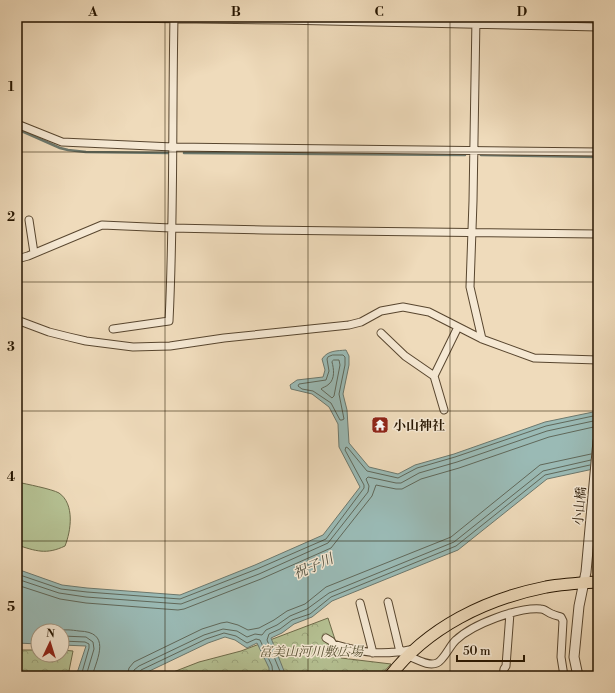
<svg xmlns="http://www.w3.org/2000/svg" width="615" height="693" viewBox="0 0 615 693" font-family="'Libre Bodoni','Noto Serif JP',serif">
<defs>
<pattern id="park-crowns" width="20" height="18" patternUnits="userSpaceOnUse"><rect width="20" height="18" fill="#b5c193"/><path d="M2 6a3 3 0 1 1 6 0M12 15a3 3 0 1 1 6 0" fill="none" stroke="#9ca57d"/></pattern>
</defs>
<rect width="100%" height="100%" fill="#efdbbb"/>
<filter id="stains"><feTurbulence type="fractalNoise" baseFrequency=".005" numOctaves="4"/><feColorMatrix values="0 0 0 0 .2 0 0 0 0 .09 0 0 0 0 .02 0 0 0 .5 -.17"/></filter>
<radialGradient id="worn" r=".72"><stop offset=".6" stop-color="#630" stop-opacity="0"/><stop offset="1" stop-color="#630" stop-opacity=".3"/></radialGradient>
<path fill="url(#park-crowns)" stroke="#6e6b4a" d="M 328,618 L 341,658 L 391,664 L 380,676 L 163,676 L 199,662 L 241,651 Z
M 17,650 L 38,650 L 38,655 L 62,655 L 62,650 L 73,651 L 68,676 L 17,676 Z"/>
<path fill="#b5c193" stroke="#6e6b4a" d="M 17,482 C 26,484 52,489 59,493 C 75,504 71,531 65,546 C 46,555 36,551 17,545 Z"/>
<path fill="#9abab5" stroke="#6c786d" d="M 346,350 L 349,356 L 349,365 L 343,394 L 347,410 L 349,443 L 369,467 L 398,474 L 415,465 L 454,454 L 545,422 L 598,411 L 598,468 L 547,479 L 458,550 L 332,601 L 312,617 L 294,624 L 282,633 L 271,638 L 286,676 L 269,676 L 269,668 L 257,643 L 247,648 L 235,640 L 225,637 L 208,643 L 139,676 L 76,676 L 86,646 L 62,645 L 62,631 L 38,631 L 38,644 L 17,643 L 17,569 L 62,585 L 87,588 L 180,595 L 255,565 L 323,535 L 360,487 L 339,447 L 338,424 L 329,407 L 312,394 L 291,389 L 290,385 L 297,380 L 323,377 L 325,370 L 322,359 C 328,350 337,351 346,350 Z"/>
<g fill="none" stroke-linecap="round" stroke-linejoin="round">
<path stroke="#60685a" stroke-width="1" d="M 333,355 L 343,355 L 345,357 L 345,365 L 339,394 L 344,419 L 342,420 L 340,420 L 331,403 L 313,391 L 302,389 L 298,386 L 299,384 L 326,380 L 329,371 L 327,359 L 328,357 Z
M 334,360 L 339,360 L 340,365 L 334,396 L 332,398 L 321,389 C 323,387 326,387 329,384 C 335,379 334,369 332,362 Z
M 17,574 L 61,589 L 87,592 L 180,599 L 257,569 L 326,539 L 364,488 L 364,485 L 345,450 L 346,447 L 348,448 L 367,471 L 398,478 L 417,468 L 455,457 L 546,426 L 598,415
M 17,579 L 59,593 L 86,597 L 181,604 L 259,574 L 328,543 L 368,492 L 369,486 L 366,479 L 368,477 L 396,483 L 401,483 L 419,473 L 457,462 L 547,431 L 598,420
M 17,585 L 60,599 L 86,603 L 178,610 L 184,609 L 261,579 L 331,548 L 372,496 L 376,485 L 396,489 L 402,489 L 421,479 L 459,468 L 549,437 L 598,426
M 57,631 C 64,629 72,630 79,631 C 111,632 98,657 92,676
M 62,636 L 86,637 L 93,642 L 94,649 L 86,676
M 62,641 L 85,642 L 89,644 L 89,648 L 81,676
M 127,676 L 129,668 L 134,662 L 202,629 L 221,623 L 227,622 L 238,625 L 248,630 L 259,628 L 274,620 L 287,611 L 305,604 L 326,587 L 451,537 L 540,465 L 591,454
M 133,676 L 134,670 L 139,666 L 204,635 L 223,629 L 237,631 L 247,637 L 255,634 L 262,635 L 266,630 L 277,625 L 290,616 L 307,609 L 329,593 L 454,542 L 543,471 L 591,460
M 138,676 L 139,673 L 141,670 L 206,639 L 224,633 L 236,636 L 247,643 L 256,639 L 260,640 L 272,666 L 273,676
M 282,676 L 267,640 L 269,634 L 280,629 L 292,620 L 310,614 L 331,597 L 456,546 L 545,475 L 590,465"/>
<path stroke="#6c786d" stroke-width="2.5" d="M 17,129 L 60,148 L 68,150 L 86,152 L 169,153
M 184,153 L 465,155
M 481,155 L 598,157"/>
<g stroke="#58462f" stroke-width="9">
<path id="minor" d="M 37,17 L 282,20 L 598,27
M 476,17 L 473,201 L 470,287 L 482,339
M 17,124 L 62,142 L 173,147 L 598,152
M 29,220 L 34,253
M 17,259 L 28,256 L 102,225 L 171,228 L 263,230 L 598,234
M 17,320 L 49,332 L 69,337 L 86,341 L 133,347 L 170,346 L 224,338 L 349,325 L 361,322 L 381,311 L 403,307 L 429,312 L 482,339 L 534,358 L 598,360
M 113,329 L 169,321 C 174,220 172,119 174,17
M 381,333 L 405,356 L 434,376
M 444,410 L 434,376 L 458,327
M 388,602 L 400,652
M 360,603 L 373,653
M 326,638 L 331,641 L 333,644 C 364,653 382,656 414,649
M 408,656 C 417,659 428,667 437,663 C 444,660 450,645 456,640 C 473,624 518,607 541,609 C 545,609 548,613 552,614 C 554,615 558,616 561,617 L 563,621 L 561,657 L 564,676
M 503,676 L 504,669 L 506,666 L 510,613"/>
</g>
<g stroke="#58462f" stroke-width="11">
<path id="tertiary" d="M 578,676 L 574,657 L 579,606 L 586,572 L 598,441"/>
</g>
<g stroke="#261500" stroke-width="13">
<path id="primary" d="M 390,676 C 428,627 486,599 546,587 C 563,584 581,583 598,582"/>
</g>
<use href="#minor" stroke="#f5e8d3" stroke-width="7"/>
<use href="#tertiary" stroke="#f5e8d3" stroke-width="9"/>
<use href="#primary" stroke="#efdbbb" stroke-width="11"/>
</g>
<path fill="none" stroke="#261500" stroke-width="1" stroke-opacity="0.55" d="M 165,17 L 165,676M 308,17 L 308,676M 450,17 L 450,676M 17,152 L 598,152M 17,282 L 598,282M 17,411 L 598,411M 17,541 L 598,541"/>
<defs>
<g id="temple-square" transform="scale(0.9)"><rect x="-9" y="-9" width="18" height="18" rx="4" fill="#8f2418" stroke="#f5e8d3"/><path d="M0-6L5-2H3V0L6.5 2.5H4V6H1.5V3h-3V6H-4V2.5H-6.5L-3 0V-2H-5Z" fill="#fff"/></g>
</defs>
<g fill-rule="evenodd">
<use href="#temple-square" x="380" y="425"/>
</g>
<g text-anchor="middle" stroke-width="3" stroke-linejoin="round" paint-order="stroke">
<g font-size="13" font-weight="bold" fill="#261500" stroke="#f5e8d3" text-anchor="start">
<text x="393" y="430">小山神社</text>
</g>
<g font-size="13" fill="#261500" stroke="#f5e8d3">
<text transform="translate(579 506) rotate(-85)" y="5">小山橋</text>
</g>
<g font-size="13" font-style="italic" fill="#585133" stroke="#f5e8d3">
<text x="311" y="656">富美山河川敷広場</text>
</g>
<g font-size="14" font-style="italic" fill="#4f4f3f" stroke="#f5e8d3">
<text transform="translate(313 566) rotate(-24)" y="5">祝子川</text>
</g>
</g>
<rect width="615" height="693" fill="none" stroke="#efdbbb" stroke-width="44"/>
<g transform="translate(50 643) rotate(4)"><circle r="19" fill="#f5e8d3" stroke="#a2947f"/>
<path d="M0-3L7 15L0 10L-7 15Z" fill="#8f2418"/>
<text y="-6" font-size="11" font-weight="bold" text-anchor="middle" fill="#261500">N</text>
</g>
<path d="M457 655v6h67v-6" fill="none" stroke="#261500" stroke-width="2"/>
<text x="463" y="655" font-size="12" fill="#261500" stroke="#f5e8d3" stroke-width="3" paint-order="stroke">50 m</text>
<rect x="22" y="22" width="571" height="649" fill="none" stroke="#261500" stroke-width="1.5"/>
<g font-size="13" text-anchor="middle" font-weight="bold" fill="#261500">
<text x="93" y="16">A</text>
<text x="236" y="16">B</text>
<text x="379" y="16">C</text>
<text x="522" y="16">D</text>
<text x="11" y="91">1</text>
<text x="11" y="221">2</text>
<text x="11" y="351">3</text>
<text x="11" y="481">4</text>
<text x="11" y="611">5</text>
</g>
<rect width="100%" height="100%" filter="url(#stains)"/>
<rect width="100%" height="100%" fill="url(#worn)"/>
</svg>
